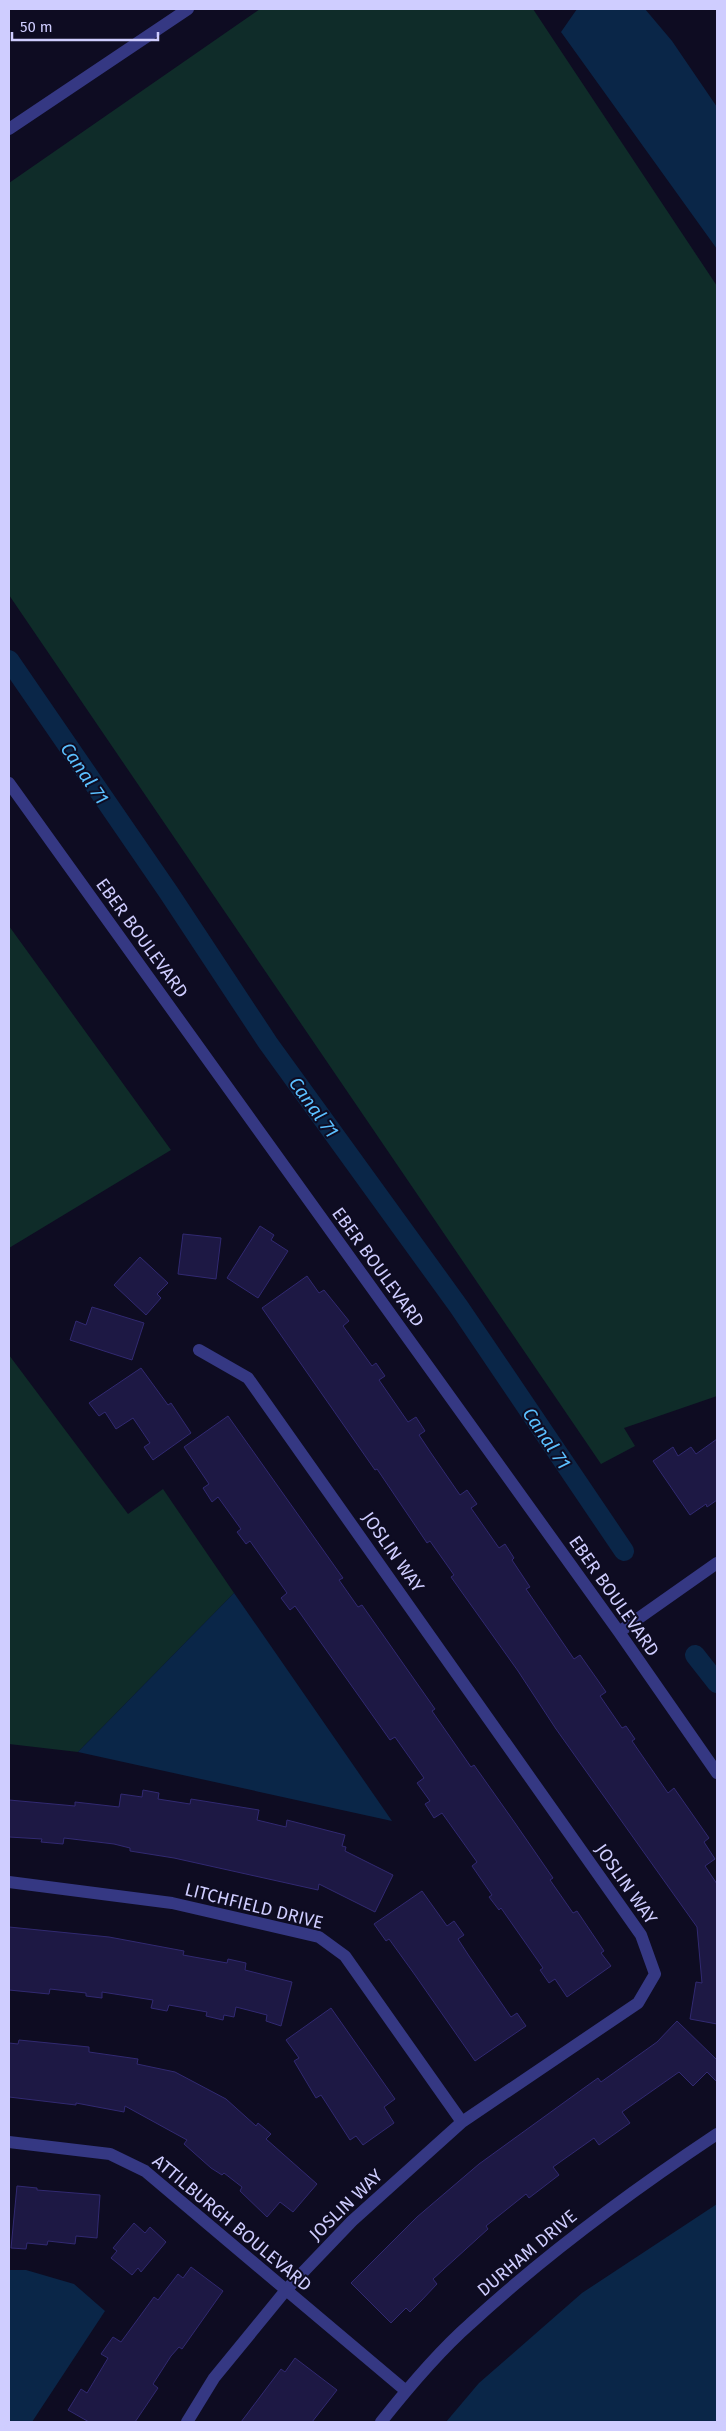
<svg xmlns="http://www.w3.org/2000/svg" width="726" height="2431" viewBox="0 0 726 2431" font-family="'Fira Sans',sans-serif">
<rect width="100%" height="100%" fill="#0e0c22"/>
<path fill="#0f2c29" d="M 260,9 L 533,9 L 717,286 L 717,1396 L 624,1428 L 635,1446 L 601,1464 L 9,595 L 9,183 Z
M 9,926 L 171,1150 L 9,1248 Z
M 9,1355 L 128,1514 L 163,1489 L 234,1593 L 78,1752 L 9,1744 Z"/>
<path fill="#0a2648" d="M 577,9 L 645,9 L 672,41 L 717,107 L 717,249 L 561,32 Z
M 234,1593 L 392,1821 L 78,1752 Z
M 717,2204 L 717,2422 L 446,2422 L 479,2383 L 582,2293 Z
M 9,2270 L 26,2270 L 74,2284 L 105,2311 L 32,2422 L 9,2422 Z"/>
<g fill="none" stroke-linecap="round" stroke-linejoin="round">
<path stroke="#0a2648" stroke-width="20" d="M 9,660 L 169,893 L 268,1043 L 459,1307 L 624,1551
M 695,1655 L 717,1683"/>
</g>
<path fill="#1d1844" stroke="#312971" d="M 260,1226 L 274,1235 L 271,1240 L 288,1251 L 258,1298 L 227,1278 Z
M 183,1234 L 221,1238 L 216,1279 L 178,1274 Z
M 140,1257 L 168,1283 L 157,1294 L 161,1298 L 146,1315 L 114,1285 Z
M 307,1276 L 319,1293 L 324,1290 L 349,1321 L 343,1326 L 372,1366 L 376,1363 L 385,1376 L 379,1380 L 408,1422 L 416,1417 L 425,1431 L 419,1435 L 431,1453 L 460,1495 L 467,1490 L 477,1504 L 471,1508 L 499,1548 L 505,1544 L 514,1558 L 512,1560 L 530,1587 L 526,1589 L 574,1659 L 580,1655 L 597,1679 L 606,1692 L 600,1696 L 622,1728 L 626,1726 L 635,1739 L 632,1741 L 668,1793 L 674,1788 L 709,1838 L 704,1842 L 715,1859 L 705,1866 L 717,1884 L 717,2024 L 690,2019 L 696,1982 L 702,1983 L 697,1927 L 556,1729 L 518,1671 L 451,1577 L 454,1575 L 430,1541 L 427,1543 L 377,1469 L 375,1470 L 262,1308 Z
M 92,1307 L 144,1323 L 132,1360 L 70,1340 L 76,1321 L 86,1325 Z
M 141,1368 L 168,1405 L 171,1403 L 191,1433 L 153,1460 L 144,1447 L 150,1443 L 133,1418 L 116,1429 L 105,1412 L 99,1416 L 89,1403 Z
M 228,1416 L 343,1578 L 339,1580 L 358,1607 L 362,1605 L 435,1709 L 432,1711 L 471,1767 L 474,1765 L 515,1823 L 553,1878 L 550,1880 L 573,1913 L 577,1911 L 604,1951 L 601,1953 L 611,1966 L 567,1997 L 555,1979 L 549,1983 L 540,1970 L 543,1968 L 501,1908 L 499,1910 L 489,1897 L 492,1895 L 472,1866 L 477,1862 L 442,1813 L 434,1818 L 425,1804 L 430,1801 L 417,1783 L 424,1778 L 395,1737 L 390,1740 L 295,1606 L 290,1610 L 281,1598 L 287,1593 L 250,1541 L 246,1544 L 237,1532 L 241,1529 L 218,1497 L 212,1502 L 203,1488 L 209,1484 L 184,1447 Z
M 717,1439 L 717,1500 L 707,1507 L 706,1504 L 690,1515 L 653,1461 L 673,1447 L 678,1456 L 691,1447 L 696,1454 Z
M 143,1790 L 159,1793 L 158,1799 L 190,1804 L 191,1799 L 259,1810 L 257,1820 L 286,1827 L 287,1820 L 345,1835 L 342,1846 L 346,1847 L 345,1851 L 393,1875 L 375,1912 L 319,1884 L 318,1890 L 174,1858 L 130,1851 L 130,1848 L 114,1844 L 64,1838 L 63,1844 L 41,1842 L 42,1839 L 9,1837 L 9,1800 L 75,1806 L 75,1802 L 119,1807 L 121,1794 L 142,1797 Z
M 422,1891 L 447,1926 L 454,1921 L 464,1935 L 458,1939 L 469,1956 L 511,2017 L 517,2013 L 526,2026 L 475,2061 L 415,1975 L 389,1939 L 386,1941 L 374,1924 Z
M 9,1927 L 109,1937 L 184,1951 L 183,1955 L 227,1963 L 228,1959 L 246,1963 L 245,1970 L 292,1982 L 281,2026 L 266,2021 L 267,2015 L 236,2007 L 234,2017 L 224,2015 L 223,2020 L 206,2016 L 207,2012 L 169,2005 L 167,2011 L 151,2008 L 153,2000 L 102,1992 L 102,1998 L 86,1996 L 86,1993 L 50,1989 L 49,1994 L 9,1990 Z
M 331,2008 L 395,2099 L 384,2107 L 394,2123 L 363,2145 L 356,2136 L 350,2140 L 321,2095 L 316,2098 L 294,2061 L 299,2058 L 286,2040 Z
M 677,2021 L 717,2060 L 717,2082 L 707,2072 L 693,2086 L 679,2072 L 622,2112 L 630,2123 L 599,2145 L 594,2138 L 553,2167 L 559,2175 L 529,2198 L 526,2194 L 486,2226 L 488,2229 L 433,2279 L 437,2284 L 421,2301 L 410,2312 L 406,2308 L 391,2323 L 351,2283 L 417,2217 L 479,2164 L 584,2088 L 598,2078 L 601,2082 L 657,2042 Z
M 19,2040 L 89,2047 L 89,2052 L 138,2059 L 137,2064 L 175,2072 L 226,2099 L 256,2126 L 258,2123 L 271,2134 L 266,2139 L 317,2184 L 293,2212 L 280,2202 L 267,2217 L 240,2191 L 242,2187 L 224,2173 L 222,2175 L 211,2168 L 184,2144 L 187,2140 L 125,2106 L 124,2112 L 76,2103 L 76,2105 L 9,2097 L 9,2043 L 18,2044 Z
M 17,2186 L 37,2188 L 37,2190 L 100,2195 L 97,2238 L 76,2236 L 75,2244 L 48,2241 L 47,2245 L 27,2243 L 26,2249 L 11,2248 Z
M 134,2223 L 145,2233 L 150,2227 L 166,2242 L 141,2272 L 138,2268 L 132,2275 L 111,2258 L 117,2251 L 113,2248 Z
M 191,2267 L 223,2291 L 182,2349 L 179,2347 L 171,2356 L 153,2384 L 158,2388 L 135,2422 L 89,2422 L 68,2410 L 81,2389 L 87,2393 L 108,2358 L 101,2354 L 113,2337 L 121,2342 L 154,2297 L 158,2300 L 178,2274 L 183,2278 Z
M 295,2358 L 337,2390 L 312,2422 L 241,2422 L 281,2369 L 285,2372 Z"/>
<g fill="none" stroke-linecap="round" stroke-linejoin="round">
<path stroke="#353883" stroke-width="12" d="M 9,129 L 188,9
M 9,783 L 619,1632 L 717,1773
M 619,1632 L 717,1563
M 9,1882 L 172,1903 L 319,1937 L 345,1956 L 462,2122
M 9,2142 L 110,2154 L 145,2171 L 406,2391
M 187,2422 L 214,2378 L 286,2290 L 352,2221 L 462,2122 L 638,2003 L 655,1974 L 641,1935 L 248,1378 L 199,1350
M 381,2422 C 408,2388 437,2353 470,2324 C 547,2253 630,2192 717,2134"/>
</g>
<g text-anchor="middle" stroke-width="4" stroke-linejoin="round" paint-order="stroke">
<g font-size="18" fill="#cfcdff" stroke="#0e0c22">
<text transform="translate(142 938) rotate(54)" y="6">EBER BOULEVARD</text>
<text transform="translate(378 1267) rotate(54)" y="6">EBER BOULEVARD</text>
<text transform="translate(393 1552) rotate(55)" y="6">JOSLIN WAY</text>
<text transform="translate(614 1596) rotate(55)" y="6">EBER BOULEVARD</text>
<text transform="translate(626 1884) rotate(55)" y="6">JOSLIN WAY</text>
<text transform="translate(254 1906) rotate(14)" y="6">LITCHFIELD DRIVE</text>
<text transform="translate(346 2205) rotate(-44)" y="6">JOSLIN WAY</text>
<text transform="translate(232 2223) rotate(40)" y="6">ATTILBURGH BOULEVARD</text>
<text transform="translate(527 2253) rotate(-40)" y="6">DURHAM DRIVE</text>
</g>
<g font-size="19" font-style="italic" fill="#5bc0ff" stroke="#0e0c22">
<text transform="translate(85 773) rotate(56)" y="7">Canal 71</text>
<text transform="translate(314 1107) rotate(54)" y="7">Canal 71</text>
<text transform="translate(547 1438) rotate(56)" y="7">Canal 71</text>
</g>
</g>
<rect width="726" height="2431" fill="none" stroke="#cfcdff" stroke-width="20"/>
<path d="M12 32v8h146v-8" fill="none" stroke="#cfcdff" stroke-width="2.5"/>
<text x="20" y="32" font-size="15" fill="#cfcdff" stroke="#0e0c22" stroke-width="4" paint-order="stroke">50 m</text>
</svg>
